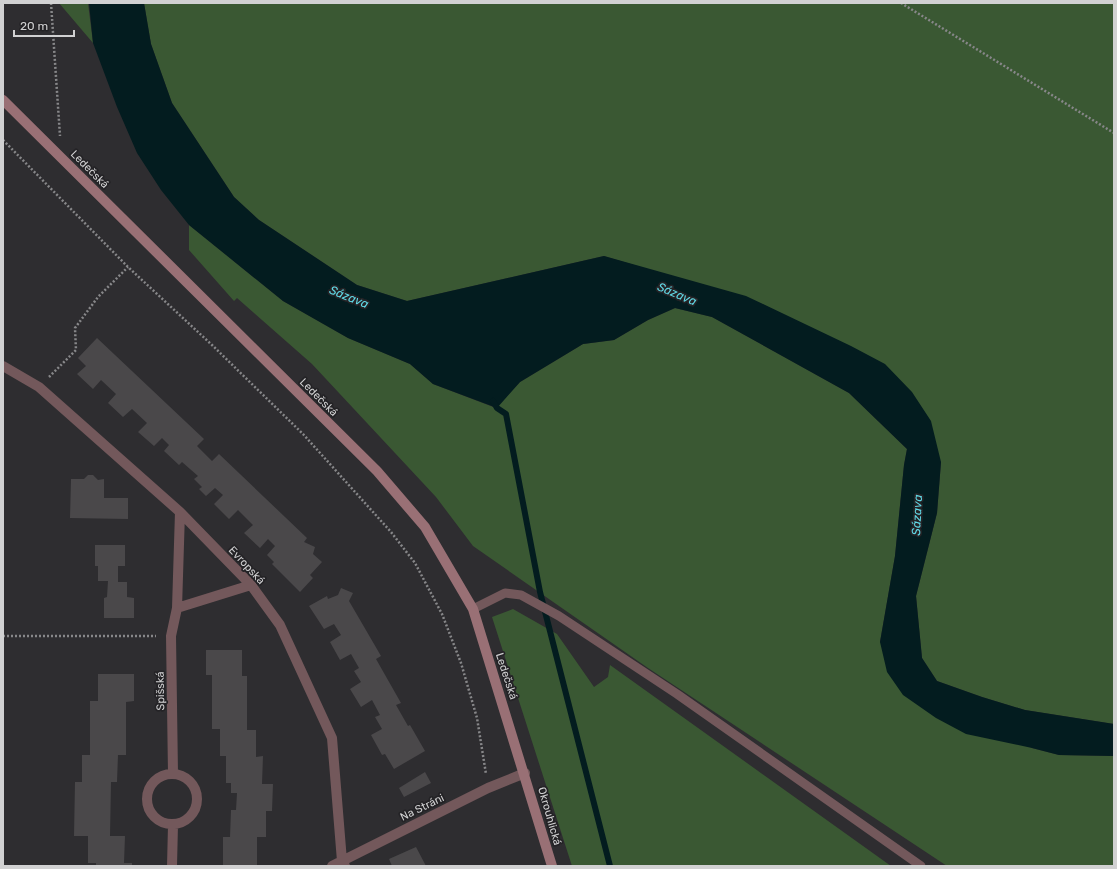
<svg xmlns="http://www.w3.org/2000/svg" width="1117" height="869" viewBox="0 0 1117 869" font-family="Rubik,sans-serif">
<rect width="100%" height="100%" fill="#2e2d30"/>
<path fill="#3a5833" d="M 59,3 L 88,3 L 93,43 Z
M 144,3 L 1114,3 L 1114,724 L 1025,710 L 982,697 L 937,681 L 922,658 L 916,596 L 937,513 L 941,462 L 804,325 L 760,303 L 604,256 L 407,301 L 357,285 L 259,220 L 234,197 L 172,103 L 151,44 Z
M 189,225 L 283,301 L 348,338 L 410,364 L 433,384 L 496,408 L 520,382 L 583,344 L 614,340 L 648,320 L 675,308 L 712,317 L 849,393 L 907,449 L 904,465 L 895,556 L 880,642 L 1032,748 L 1059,755 L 1114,756 L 1114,866 L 947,866 L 648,668 L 473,546 L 436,497 L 312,364 L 237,298 L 234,301 L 189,250 Z
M 513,609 L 557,634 L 594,687 L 608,677 L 610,665 L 891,866 L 572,866 L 492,617 Z"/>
<path fill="#031c1f" d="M 89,3 L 144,3 L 151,44 L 172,103 L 234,197 L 259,220 L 357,285 L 407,301 L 604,256 L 746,296 L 851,346 L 885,364 L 912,392 L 931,421 L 941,462 L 937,513 L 916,596 L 922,658 L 937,681 L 982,697 L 1025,710 L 1114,724 L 1114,756 L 1059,755 L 1032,748 L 966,734 L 936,718 L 903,695 L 887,672 L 880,642 L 895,556 L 904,465 L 907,449 L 849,393 L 712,317 L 675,308 L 648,320 L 614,340 L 583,344 L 520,382 L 497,408 L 433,384 L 410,364 L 348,338 L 283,301 L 189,225 L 161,190 L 137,153 L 117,107 L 93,43 Z"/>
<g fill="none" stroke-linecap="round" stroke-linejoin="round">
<path stroke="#031c1f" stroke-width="6" d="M 493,401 L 497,408 L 506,414 L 540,592 L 610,866"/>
</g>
<path fill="#4a484a" d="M 97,338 L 204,439 L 197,446 L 212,461 L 219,454 L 307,538 L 304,542 L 315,547 L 313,554 L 322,562 L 310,575 L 313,578 L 300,592 L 272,564 L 274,562 L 267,555 L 275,546 L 268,539 L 260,548 L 244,533 L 253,525 L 238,510 L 229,519 L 214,504 L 223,495 L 215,488 L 206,496 L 199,489 L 202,487 L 194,479 L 198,476 L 182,462 L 179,465 L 164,451 L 169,445 L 162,438 L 154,446 L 138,432 L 147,423 L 132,409 L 123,417 L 108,403 L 116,394 L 101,380 L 93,389 L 77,374 L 86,366 L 78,358 Z
M 88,475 L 93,475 L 98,480 L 104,479 L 104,498 L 128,498 L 128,519 L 70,518 L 71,479 L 84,479 Z
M 95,545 L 125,545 L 125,566 L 118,566 L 118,582 L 127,582 L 127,597 L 134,598 L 134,618 L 104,618 L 104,598 L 107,597 L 108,581 L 98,581 L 98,566 L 95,566 Z
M 341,588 L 353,593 L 349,601 L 381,656 L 376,659 L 401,703 L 396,705 L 408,726 L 410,725 L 425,751 L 394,769 L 385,754 L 382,755 L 371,735 L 382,729 L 375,717 L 380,715 L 372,700 L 361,707 L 350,689 L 361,682 L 354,671 L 359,668 L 351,654 L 340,660 L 330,642 L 341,635 L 334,624 L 324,629 L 309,606 L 327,596 L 328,599 L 338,595 Z
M 206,650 L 242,650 L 242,676 L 247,676 L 247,730 L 256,730 L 256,757 L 263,756 L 262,784 L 273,784 L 272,811 L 266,811 L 266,837 L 257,837 L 257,866 L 223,866 L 223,837 L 230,837 L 231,810 L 236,810 L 237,793 L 231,793 L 231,783 L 226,783 L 226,756 L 220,756 L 220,729 L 212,729 L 212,675 L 206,675 Z
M 98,674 L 134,674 L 134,701 L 126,702 L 126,755 L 118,755 L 117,782 L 111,782 L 110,836 L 125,836 L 124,863 L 132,863 L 132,866 L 96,866 L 96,863 L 88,863 L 88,836 L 74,836 L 75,782 L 82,782 L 82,755 L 90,755 L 90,701 L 98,701 Z
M 425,772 L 431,783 L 404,797 L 399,788 Z
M 416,847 L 426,866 L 392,866 L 389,859 Z"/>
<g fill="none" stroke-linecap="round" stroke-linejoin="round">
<path stroke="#878789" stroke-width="2.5" stroke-dasharray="2 2" stroke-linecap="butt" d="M 51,3 L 60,136
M 901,3 L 1114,133
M 3,140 L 128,267 L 212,345 L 303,434 L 391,532 L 415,563 L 442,614 L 461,663 L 477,718 L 486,774
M 49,377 L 76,350 L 75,328 L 98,297 L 128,267
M 3,636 L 156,636"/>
<path stroke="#73585b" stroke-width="9" d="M 473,609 L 505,593 L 521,595 L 559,616 L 677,694 L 921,866"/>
<path stroke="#73585b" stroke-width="10" d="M 3,366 L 39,387 L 180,512 L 251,585 L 280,625 L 332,738 L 342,861 L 345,866
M 177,608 L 251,585
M147 799a25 25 0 1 1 50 0a25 25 0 1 1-50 0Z
M 173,774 L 171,636 L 177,608 L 180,512
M 172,866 L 173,825
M 332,866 L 488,788 L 525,773"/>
<path stroke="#997075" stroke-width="10" d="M 3,100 L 377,471 L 425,527 L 473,609 L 552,866"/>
</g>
<g text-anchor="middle" stroke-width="3.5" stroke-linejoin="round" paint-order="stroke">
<g font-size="11" fill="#d1d1d2" stroke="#242326">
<text transform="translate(90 169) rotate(45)" y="4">Ledečská</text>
<text transform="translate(319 397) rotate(45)" y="4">Ledečská</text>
<text transform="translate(247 565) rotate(47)" y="4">Evropská</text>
<text transform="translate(507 676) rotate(72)" y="4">Ledečská</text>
<text transform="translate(160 691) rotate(-91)" y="4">Spišská</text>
<text transform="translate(422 807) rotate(-26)" y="4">Na Stráni</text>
<text transform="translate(550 816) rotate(74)" y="4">Okrouhlická</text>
</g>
<g font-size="12" font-style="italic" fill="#60d9e6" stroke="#242326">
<text transform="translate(677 294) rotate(23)" y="4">Sázava</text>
<text transform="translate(349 297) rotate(22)" y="4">Sázava</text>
<text transform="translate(917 515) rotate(-87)" y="4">Sázava</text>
</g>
</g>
<rect width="1117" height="869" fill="none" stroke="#d1d1d2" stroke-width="8"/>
<path d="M14 30v6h60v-6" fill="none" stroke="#d1d1d2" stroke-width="2"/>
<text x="20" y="30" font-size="12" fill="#d1d1d2" stroke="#242326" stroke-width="3" paint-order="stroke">20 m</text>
</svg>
